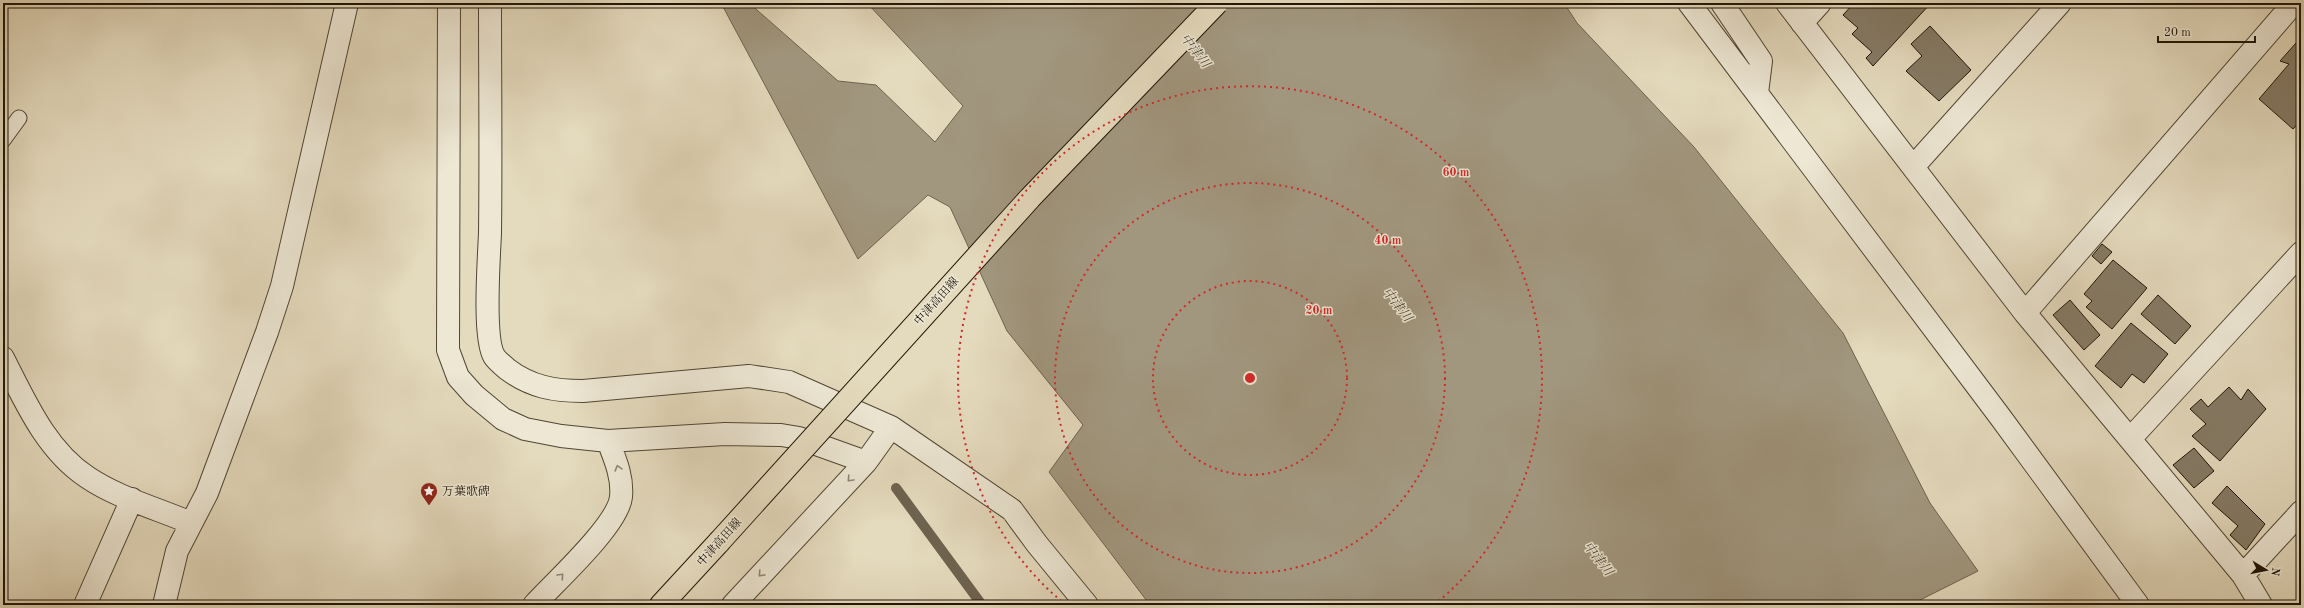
<svg xmlns="http://www.w3.org/2000/svg" width="2304" height="608" viewBox="0 0 2304 608" font-family="'Old Standard TT','Noto Serif JP',serif">
<rect width="100%" height="100%" fill="#e4dabd"/>
<filter id="stains"><feTurbulence type="fractalNoise" baseFrequency=".005" numOctaves="4"/><feColorMatrix values="0 0 0 0 .2 0 0 0 0 .09 0 0 0 0 .02 0 0 0 .5 -.17"/></filter>
<radialGradient id="worn" r=".72"><stop offset=".6" stop-color="#630" stop-opacity="0"/><stop offset="1" stop-color="#630" stop-opacity=".3"/></radialGradient>
<path fill="#a1977f" stroke="#6d634f" d="M 721,3 L 749,3 L 838,81 L 876,85 L 935,142 L 963,106 L 867,3 L 1564,3 L 1577,23 L 1694,147 L 1843,333 L 1930,503 L 1978,571 L 1910,605 L 1150,605 L 1049,472 L 1083,425 L 1007,331 L 950,207 L 928,195 L 858,259 Z"/>
<g fill="none" stroke-linecap="round" stroke-linejoin="round">
<path stroke="#6d634f" stroke-width="10" d="M 896,488 L 982,605"/>
</g>
<path fill="#857b66" stroke="#1f1507" d="M 1854,3 L 1931,3 L 1873,66 L 1866,58 L 1872,52 L 1852,34 L 1858,28 L 1843,15 Z
M 1930,26 L 1971,70 L 1939,101 L 1906,71 L 1922,56 L 1911,44 Z
M 2296,43 L 2301,48 L 2301,120 L 2293,129 L 2259,99 L 2289,64 L 2280,61 Z
M 2102,244 L 2112,252 L 2101,264 L 2092,256 Z
M 2113,260 L 2147,288 L 2112,329 L 2086,307 L 2092,301 L 2084,294 Z
M 2158,295 L 2191,326 L 2175,344 L 2141,314 Z
M 2070,300 L 2100,335 L 2084,350 L 2053,315 Z
M 2131,323 L 2168,354 L 2144,383 L 2132,374 L 2121,388 L 2095,366 Z
M 2229,387 L 2241,400 L 2248,389 L 2266,409 L 2220,461 L 2192,436 L 2206,424 L 2190,409 L 2201,399 L 2208,407 Z
M 2194,448 L 2214,471 L 2194,488 L 2173,465 Z
M 2227,486 L 2265,524 L 2246,550 L 2230,535 L 2238,526 L 2212,503 Z"/>
<g fill="none" stroke-linecap="round" stroke-linejoin="round">
<g stroke="#504634" stroke-width="17">
<path id="lane" d="M 3,140 L 19,118"/>
</g>
<g stroke="#504634" stroke-width="24">
<path id="street" d="M 449,3 L 448,350 L 458,377 L 474,395 L 503,419 L 525,429 L 561,436 L 608,441 L 725,434 L 781,435 L 799,438 L 866,462
M 490,3 C 490,80 491,156 490,233 C 489,258 483,337 494,356 C 497,361 503,365 507,369 C 531,387 554,391 583,391 L 749,376 L 789,382 L 891,427 L 1012,510 L 1037,544 L 1087,605
M 1689,3 L 2001,418 L 2138,605
M 1722,3 L 1761,61 L 1757,93
M 1787,3 L 2025,313 L 2243,575 L 2261,605
M 1802,23 L 1820,3
M 1913,167 L 2060,3
M 2025,313 L 2294,3
M 3,358 C 25,401 46,450 87,477 C 116,497 158,509 191,523
M 2130,439 L 2301,253
M 2243,575 L 2301,512
M 85,605 L 132,499
M 164,605 L 177,551 L 207,493 L 267,332 L 282,286 L 347,3
M 534,605 C 555,582 618,525 621,497 C 623,477 615,459 608,441
M 733,605 L 866,462 L 891,427"/>
</g>
<g stroke="#1f1507" stroke-width="24">
<path id="primary" d="M 661,605 L 719,542"/>
</g>
<use href="#lane" stroke="#ede7d4" stroke-width="15"/>
<use href="#street" stroke="#ede7d4" stroke-width="22"/>
<use href="#primary" stroke="#e4dabd" stroke-width="22"/>
<g stroke="#1f1507" stroke-width="24" stroke-linecap="butt">
<path id="primary-bridge" d="M 719,542 L 1030,198 L 1217,3"/>
</g>
<use href="#primary-bridge" stroke="#e4dabd" stroke-width="22"/>
</g>
<defs><path id="oneway-chevron" d="M-2-3.5L2.5 0L-2 3.5" fill="none" stroke-width="1.6" stroke-linecap="round" stroke-linejoin="round"/></defs>
<g stroke="#908878">
<use href="#oneway-chevron" transform="translate(618 468) rotate(-106)"/>
<use href="#oneway-chevron" transform="translate(850 479) rotate(133)"/>
<use href="#oneway-chevron" transform="translate(761 574) rotate(133)"/>
<use href="#oneway-chevron" transform="translate(561 576) rotate(-47)"/>
</g>
<g fill="none" stroke="#d62828" stroke-width="2" stroke-dasharray="2 4">
<circle cx="1250" cy="378" r="97"/>
<circle cx="1250" cy="378" r="195"/>
<path d="M1066 605A292 292 0 1 1 1434 605"/>
</g>
<defs>
<g id="sight-pin" transform="scale(0.9)"><path d="M0 17L-7.5 6A9.5 9.5 0 1 1 7.5 6Z" fill="#8f2418" stroke="#ede7d4"/><path d="M0-6L1.8-2.2L6-1.7L2.9 1.2L3.7 5.4L0 3.3L-3.7 5.4L-2.9 1.2L-6-1.7L-1.8-2.2Z" fill="#fff"/></g>
</defs>
<g fill-rule="evenodd">
<use href="#sight-pin" x="429" y="491"/>
</g>
<g text-anchor="middle" stroke-width="3" stroke-linejoin="round" paint-order="stroke">
<g font-size="12" fill="#1f1507" stroke="#ede7d4">
<text transform="translate(936 301) rotate(-48)" y="4">中津高田線</text>
<text transform="translate(719 542) rotate(-48)" y="4">中津高田線</text>
</g>
<g font-size="12" fill="#1f1507" stroke="#ede7d4" text-anchor="start">
<text x="442" y="495">万葉歌碑</text>
</g>
<g font-size="13" font-style="italic" fill="#534937" stroke="#ede7d4">
<text transform="translate(1196 50) rotate(52)" y="5">中津川</text>
<text transform="translate(1398 304) rotate(52)" y="5">中津川</text>
<text transform="translate(1599 558) rotate(52)" y="5">中津川</text>
</g>
</g>
<circle cx="1250" cy="378" r="6" fill="#d62828" stroke="#ede7d4" stroke-width="2"/>
<g font-size="12" text-anchor="middle" font-weight="bold" fill="#d62828" stroke="#ede7d4" stroke-width="3" stroke-linejoin="round" paint-order="stroke">
<text x="1456" y="176">60 m</text>
<text x="1388" y="244">40 m</text>
<text x="1319" y="314">20 m</text>
</g>
<rect width="2304" height="608" fill="none" stroke="#e4dabd" stroke-width="16"/>
<rect x="4" y="4" width="2296" height="600" fill="none" stroke="#1f1507" stroke-width="2"/>
<rect x="8" y="8" width="2288" height="592" fill="none" stroke="#1f1507"/>
<g transform="translate(2266 570) rotate(100)" stroke="#ede7d4" stroke-width="3" paint-order="stroke">
<path d="M0-3L7 15L0 10L-7 15Z" fill="#1f1507"/>
<text y="-6" font-size="11" font-weight="bold" text-anchor="middle" fill="#1f1507">N</text>
</g>
<path d="M2158 36v6h97v-6" fill="none" stroke="#1f1507" stroke-width="2"/>
<text x="2164" y="36" font-size="12" fill="#1f1507" stroke="#ede7d4" stroke-width="3" paint-order="stroke">20 m</text>
<rect width="100%" height="100%" filter="url(#stains)"/>
<rect width="100%" height="100%" fill="url(#worn)"/>
</svg>
